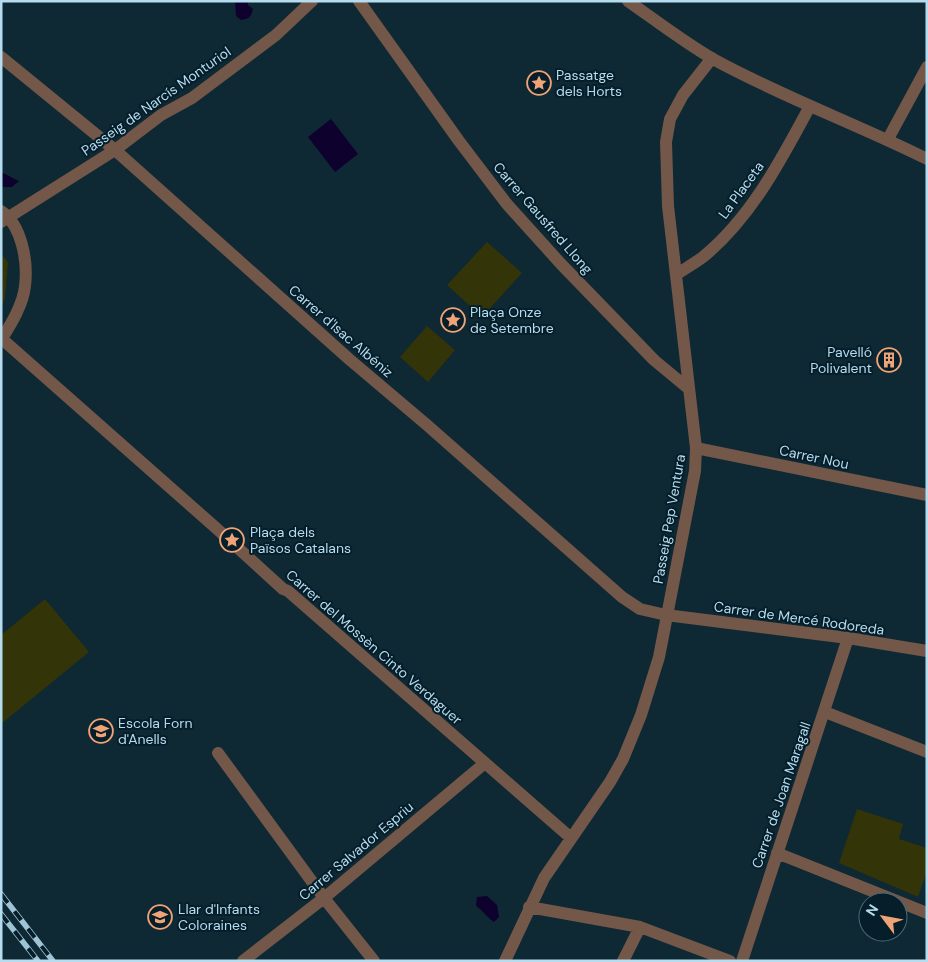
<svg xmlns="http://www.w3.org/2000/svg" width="928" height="962" viewBox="0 0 928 962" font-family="'DM Sans',sans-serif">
<rect width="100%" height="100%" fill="#0e2834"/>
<path fill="#333407" d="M 487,242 L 522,273 L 482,317 L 447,285 Z
M 1,254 L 8,262 L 5,298 L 1,307 Z
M 427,326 L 455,350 L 428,382 L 400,357 Z
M 45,599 L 89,652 L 1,724 L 1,635 Z
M 857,809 L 903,824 L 899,839 L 927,848 L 927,871 L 918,897 L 839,863 Z"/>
<path fill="#0f012d" d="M 235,1 L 248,1 L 248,5 L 253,9 C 251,17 249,19 241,20 L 236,16 Z
M 331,119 L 358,154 L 335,172 L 308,137 Z
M 1,172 L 19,181 L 12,187 L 1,187 Z
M 487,896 L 497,905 L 499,917 L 494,922 C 487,918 484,911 476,906 L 477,897 Z"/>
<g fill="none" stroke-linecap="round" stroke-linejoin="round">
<path stroke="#735748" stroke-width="12" d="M 359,1 L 459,141 L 506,203 L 561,264 L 654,360 L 689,389
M 628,1 C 655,20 685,43 713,59 C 782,97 857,124 927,159
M 1,57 L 115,150 L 349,359 L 427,425 L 622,597 L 640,609 L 666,615 L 848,638 L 927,651
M 888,139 L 927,67
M 1,211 C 22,225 28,262 25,286 C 23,305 11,324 1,340
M 1,222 L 115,150 L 161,115 L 192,98 L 276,35 L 312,1
M 677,274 C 686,268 695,263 703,257 C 751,218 781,160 810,106
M 2,339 L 216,528 L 283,589 L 288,591 L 571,838
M 696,448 L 927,495
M 825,712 L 927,752
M 218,753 L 324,898 L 374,961
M 777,853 L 927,913
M 529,907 L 640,927 L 730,961
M 243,961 L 324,898 L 485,763
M 505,961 L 544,878 L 610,782 L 623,759 L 641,715 L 659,657 L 695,471 L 696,448 L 668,206 L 666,142 L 670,119 L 683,95 L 712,58
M 623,961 L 640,927
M 742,961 L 848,638"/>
<g stroke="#9ec3d5" stroke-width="5.5">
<path id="rail" d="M 1,894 L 53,961
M 1,914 L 38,961"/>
</g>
<use href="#rail" stroke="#051e2a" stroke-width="4" stroke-dasharray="11" stroke-linecap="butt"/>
</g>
<defs>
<g id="sight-ring" transform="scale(1.25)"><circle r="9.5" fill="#051e2a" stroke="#efa377" stroke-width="1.5"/><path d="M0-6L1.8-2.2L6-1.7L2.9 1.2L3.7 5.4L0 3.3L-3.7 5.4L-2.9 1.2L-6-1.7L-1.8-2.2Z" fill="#efa377"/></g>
<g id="building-ring" transform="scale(1.25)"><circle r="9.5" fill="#051e2a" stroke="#efa377" stroke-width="1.5"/><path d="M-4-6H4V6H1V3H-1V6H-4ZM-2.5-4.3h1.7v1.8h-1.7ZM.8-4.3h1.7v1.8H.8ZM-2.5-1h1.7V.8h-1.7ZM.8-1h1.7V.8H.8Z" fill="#efa377"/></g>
<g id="school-ring" transform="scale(1.25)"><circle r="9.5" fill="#051e2a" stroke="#efa377" stroke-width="1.5"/><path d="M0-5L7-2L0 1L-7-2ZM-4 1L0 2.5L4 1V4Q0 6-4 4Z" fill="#efa377"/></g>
</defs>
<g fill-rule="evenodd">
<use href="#sight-ring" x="539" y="83"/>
<use href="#sight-ring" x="453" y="320"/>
<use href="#building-ring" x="889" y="360"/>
<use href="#sight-ring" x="232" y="540"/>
<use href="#school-ring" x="101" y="731"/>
<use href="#school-ring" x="160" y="917"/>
</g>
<g text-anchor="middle" stroke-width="4" stroke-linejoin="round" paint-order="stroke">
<g font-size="14" fill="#b6dcef" stroke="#051e2a" text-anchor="start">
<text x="556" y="80">Passatge<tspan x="556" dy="16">dels Horts</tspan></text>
<text x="470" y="317">Plaça Onze<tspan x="470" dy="16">de Setembre</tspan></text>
<text x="872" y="357" text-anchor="end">Pavelló<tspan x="872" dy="16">Polivalent</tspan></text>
<text x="250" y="537">Plaça dels<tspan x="250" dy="16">Països Catalans</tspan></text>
<text x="118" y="728">Escola Forn<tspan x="118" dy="16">d'Anells</tspan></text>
<text x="178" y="914">Llar d'Infants<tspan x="178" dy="16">Coloraines</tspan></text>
</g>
<g font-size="14" fill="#b6dcef" stroke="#051e2a">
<text transform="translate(156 101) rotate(-35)" y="5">Passeig de Narcís Monturiol</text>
<text transform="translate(741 190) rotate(-54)" y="5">La Placeta</text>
<text transform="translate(543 218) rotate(49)" y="5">Carrer Gausfred Llong</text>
<text transform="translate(341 331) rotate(41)" y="5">Carrer d'Isac Albéniz</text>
<text transform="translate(814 457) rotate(12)" y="5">Carrer Nou</text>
<text transform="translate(669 519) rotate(-80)" y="5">Passeig Pep Ventura</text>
<text transform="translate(799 618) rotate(8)" y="5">Carrer de Mercé Rodoreda</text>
<text transform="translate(374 647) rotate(41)" y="5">Carrer del Mossèn Cinto Verdaguer</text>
<text transform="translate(781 795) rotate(-71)" y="5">Carrer de Joan Maragall</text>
<text transform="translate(356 851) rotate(-40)" y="5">Carrer Salvador Espriu</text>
</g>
</g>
<rect width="928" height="962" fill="none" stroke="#b6dcef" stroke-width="5"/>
<g transform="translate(883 917) rotate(302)"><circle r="24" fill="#051e2a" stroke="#4c6a79"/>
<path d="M0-4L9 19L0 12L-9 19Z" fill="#efa377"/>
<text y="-8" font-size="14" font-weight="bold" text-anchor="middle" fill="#b6dcef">N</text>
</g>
</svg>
